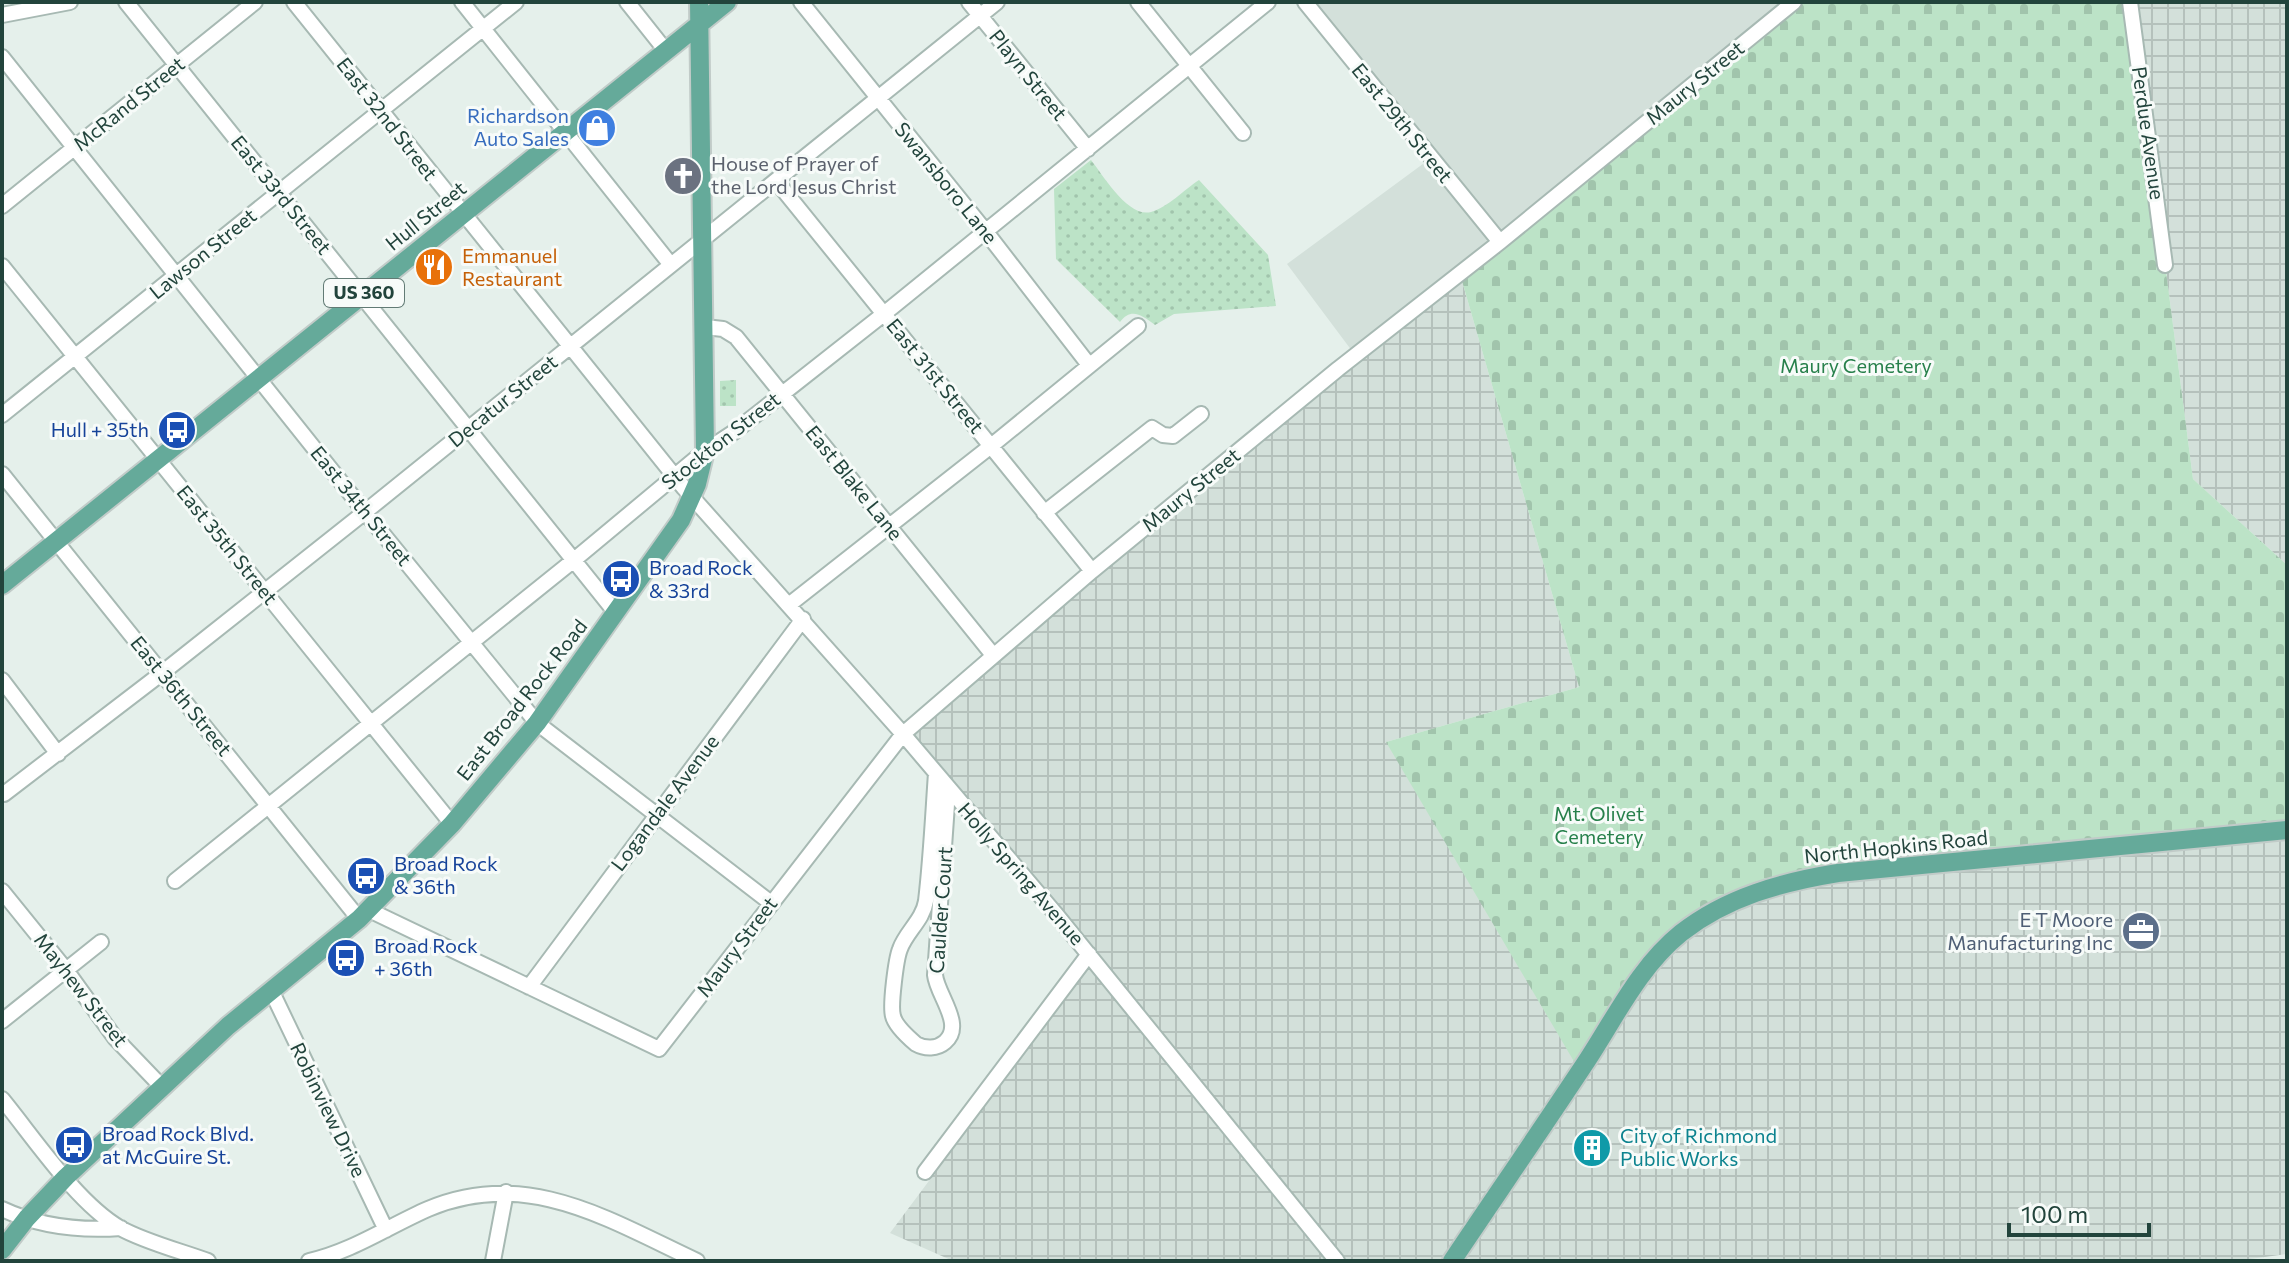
<svg xmlns="http://www.w3.org/2000/svg" width="2289" height="1263" viewBox="0 0 2289 1263" font-family="Commissioner,sans-serif">
<defs>
<pattern id="industrial-grid" width="8" height="8" patternUnits="userSpaceOnUse" patternTransform="scale(2)"><rect width="8" height="8" fill="#d3e0da"/><path d="M0 4h8M4 0v8" fill="none" stroke="#b5c1bc"/></pattern>
<pattern id="cemetery-stones" width="16" height="16" patternUnits="userSpaceOnUse" patternTransform="scale(2)"><rect width="16" height="16" fill="#bce3c7"/><path d="M2 7V4a2 2 0 0 1 4 0v3zM10 15v-3a2 2 0 0 1 4 0v3z" fill="#a1c4ac"/></pattern>
<pattern id="park-dots" width="8" height="8" patternUnits="userSpaceOnUse" patternTransform="scale(2)"><rect width="8" height="8" fill="#bce3c7"/><path d="M2 2h.1M6 6h.1" fill="none" stroke="#a1c4ac" stroke-width="1.8" stroke-linecap="round"/></pattern>
</defs>
<rect width="100%" height="100%" fill="#e5f0eb"/>
<path fill="#d3e0da" d="M 1305,2 L 1797,2 L 1358,359 L 1287,264 L 1431,158 Z"/>
<path fill="url(#industrial-grid)" d="M 2131,2 L 2287,2 L 2287,565 L 2193,479 Z
M 1460,274 L 1579,687 L 1386,742 L 1650,968 L 1720,912 L 1804,880 L 2287,827 L 2287,1254 L 2235,1261 L 953,1261 L 890,1233 L 1094,960 L 901,735 Z"/>
<path fill="url(#cemetery-stones)" d="M 1797,2 L 2131,2 L 2193,479 L 2287,565 L 2287,827 L 2161,837 L 1760,893 L 1681,936 L 1579,1070 L 1386,742 L 1579,687 L 1460,274 Z"/>
<path fill="url(#park-dots)" d="M 1091,160 C 1103,175 1128,218 1151,212 C 1167,208 1185,189 1199,180 L 1268,255 L 1276,306 L 1174,314 L 1155,325 C 1142,315 1131,307 1120,322 L 1056,259 L 1054,189 Z
M 736,380 L 736,406 L 720,406 L 720,381 Z"/>
<g fill="none" stroke-linecap="round" stroke-linejoin="round">
<g stroke="#a7b9b3" stroke-width="18">
<path id="minor" d="M 126,2 L 616,613
M 294,2 L 684,488 L 903,734 L 1055,913 L 1337,1261
M 462,2 L 671,265
M 627,2 L 666,51
M 801,2 L 986,232 L 1089,365
M 969,2 L 1088,149
M 1138,2 L 1243,133
M 1305,2 L 1500,242
M 2130,2 L 2165,265
M 2,15 L 70,2
M 2,57 L 365,512 L 537,723 L 771,903
M 777,182 L 1092,571
M 2,206 L 255,2
M 2,266 L 452,824
M 705,327 L 723,329 L 736,337 L 993,655
M 2,415 L 516,2
M 2,474 L 359,919
M 1044,513 L 1152,428 L 1163,435 L 1173,436 L 1201,414
M 790,604 L 991,446 L 1138,326
M 2,680 L 58,754
M 936,773 C 933,816 931,859 926,901 C 923,920 906,932 900,949 C 896,959 890,1006 893,1016 C 895,1025 909,1038 916,1044 C 925,1049 937,1049 945,1042 C 965,1025 937,995 935,975 L 948,790
M 4,794 L 162,673 L 365,512 L 997,2
M 175,881 L 574,560 L 705,451 L 734,432 L 885,313 L 1268,2
M 2,891 L 66,970 L 115,1038 L 162,1087
M 369,910 L 659,1049 L 903,734 L 1092,571 L 1338,369 L 1500,242 L 1794,2
M 529,987 L 803,619
M 271,990 L 386,1230
M 2,1021 L 101,942
M 2,1099 C 34,1138 77,1203 120,1228 C 145,1242 181,1251 208,1261
M 925,1172 L 1089,954
M 2,1209 C 40,1227 80,1231 121,1228
M 309,1261 C 351,1252 389,1226 428,1209 C 527,1167 609,1220 697,1261
M 493,1261 L 506,1192"/>
</g>
<g stroke="#c1cbc8" stroke-width="22">
<path id="major" d="M 2,585 L 727,2
M 2,1250 L 27,1218 L 66,1177 L 228,1026 L 359,919 L 452,824 L 537,723 L 681,520 L 697,484 L 705,451 L 699,2
M 1452,1261 C 1497,1194 1543,1127 1588,1059 C 1616,1016 1640,966 1681,933 C 1727,897 1782,882 1838,873 L 2287,830"/>
</g>
<use href="#minor" stroke="#fff" stroke-width="14"/>
<use href="#major" stroke="#65aa9a" stroke-width="18"/>
</g>
<defs>
<g id="shop-disc" transform="scale(2)"><circle r="9.5" fill="#3f7fe0" stroke="#f7fbf9"/><path d="M-5-2.5h2.3a2.7 3.5 0 0 1 5.4 0H5L5.5 6h-11ZM-1.5-2.5h3a1.5 2.3 0 0 0-3 0Z" fill="#fff"/></g>
<g id="church-disc" transform="scale(2)"><circle r="9.5" fill="#6b7280" stroke="#f7fbf9"/><path d="M-1.2-6h2.4v3.5h3.3v2.4h-3.3V6h-2.4V-.1h-3.3v-2.4h3.3Z" fill="#fff"/></g>
<g id="restaurant-disc" transform="scale(2)"><circle r="9.5" fill="#e8710a" stroke="#f7fbf9"/><path d="M-5-6h1v4h1v-4h1v4h1v-4h1v5L-1.5 .5V6h-2V.5L-5-1ZM5-6V6H3V1.5H1.5Q1.5-4 5-6Z" fill="#fff"/></g>
<g id="bus-disc" transform="scale(2)"><circle r="9.5" fill="#1a4fb4" stroke="#f7fbf9"/><path d="M-5-6H5V4H4V6H2V4H-2V6H-4V4H-5ZM-3.5-4V0h7V-4ZM-3.5 1.2v1.5H-2V1.2ZM2 1.2v1.5H3.5V1.2Z" fill="#fff"/></g>
<g id="office-disc" transform="scale(2)"><circle r="9.5" fill="#5c6f8a" stroke="#f7fbf9"/><path d="M-6-3h4V-5.5h4V-3h4V5H-6ZM-1-4.5V-3h2v-1.5ZM-6 0V1H6V0Z" fill="#fff"/></g>
<g id="building-disc" transform="scale(2)"><circle r="9.5" fill="#0f9aa8" stroke="#f7fbf9"/><path d="M-4-6H4V6H1V3H-1V6H-4ZM-2.5-4.3h1.7v1.8h-1.7ZM.8-4.3h1.7v1.8H.8ZM-2.5-1h1.7V.8h-1.7ZM.8-1h1.7V.8H.8Z" fill="#fff"/></g>
</defs>
<g fill-rule="evenodd">
<use href="#shop-disc" x="597" y="128"/>
<use href="#church-disc" x="683" y="176"/>
<use href="#restaurant-disc" x="434" y="267"/>
<use href="#bus-disc" x="177" y="430"/>
<use href="#bus-disc" x="621" y="579"/>
<use href="#bus-disc" x="366" y="876"/>
<use href="#office-disc" x="2141" y="931"/>
<use href="#bus-disc" x="346" y="958"/>
<use href="#bus-disc" x="74" y="1145"/>
<use href="#building-disc" x="1592" y="1148"/>
</g>
<g text-anchor="middle" stroke-width="6" stroke-linejoin="round" paint-order="stroke">
<rect fill="#f7fbf9" stroke="#627b75" stroke-width="2" x="324" y="279" width="80" height="28" rx="6"/>
<g font-size="18" font-weight="bold" fill="#22443c">
<text x="364" y="299">US 360</text>
</g>
<g font-size="20" fill="#22443c" stroke="#f7fbf9">
<text transform="translate(1028 75) rotate(51)" y="7">Playn Street</text>
<text transform="translate(1695 83) rotate(-39)" y="7">Maury Street</text>
<text transform="translate(129 104) rotate(-39)" y="7">McRand Street</text>
<text transform="translate(387 119) rotate(52)" y="7">East 32nd Street</text>
<text transform="translate(1402 123) rotate(51)" y="7">East 29th Street</text>
<text transform="translate(2148 133) rotate(82)" y="7">Perdue Avenue</text>
<text transform="translate(946 183) rotate(51)" y="7">Swansboro Lane</text>
<text transform="translate(281 195) rotate(51)" y="7">East 33rd Street</text>
<text transform="translate(426 216) rotate(-39)" y="7">Hull Street</text>
<text transform="translate(203 254) rotate(-39)" y="7">Lawson Street</text>
<text transform="translate(935 376) rotate(51)" y="7">East 31st Street</text>
<text transform="translate(503 401) rotate(-39)" y="7">Decatur Street</text>
<text transform="translate(721 441) rotate(-38)" y="7">Stockton Street</text>
<text transform="translate(854 483) rotate(51)" y="7">East Blake Lane</text>
<text transform="translate(1191 490) rotate(-39)" y="7">Maury Street</text>
<text transform="translate(361 506) rotate(51)" y="7">East 34th Street</text>
<text transform="translate(227 545) rotate(51)" y="7">East 35th Street</text>
<text transform="translate(181 696) rotate(51)" y="7">East 36th Street</text>
<text transform="translate(522 700) rotate(-52)" y="7">East Broad Rock Road</text>
<text transform="translate(665 803) rotate(-53)" y="7">Logandale Avenue</text>
<text transform="translate(1896 847) rotate(-6)" y="7">North Hopkins Road</text>
<text transform="translate(1021 874) rotate(49)" y="7">Holly Spring Avenue</text>
<text transform="translate(941 910) rotate(-86)" y="7">Caulder Court</text>
<text transform="translate(737 947) rotate(-53)" y="7">Maury Street</text>
<text transform="translate(81 990) rotate(52)" y="7">Mayhew Street</text>
<text transform="translate(328 1110) rotate(64)" y="7">Robinview Drive</text>
</g>
<g font-size="20" fill="#366cbe" stroke="#f7fbf9" text-anchor="end">
<text x="569" y="123">Richardson<tspan x="569" dy="23">Auto Sales</tspan></text>
</g>
<g font-size="20" fill="#5b616d" stroke="#f7fbf9" text-anchor="start">
<text x="711" y="171">House of Prayer of<tspan x="711" dy="23">the Lord Jesus Christ</tspan></text>
</g>
<g font-size="20" fill="#c56008" stroke="#f7fbf9" text-anchor="start">
<text x="462" y="263">Emmanuel<tspan x="462" dy="23">Restaurant</tspan></text>
</g>
<g font-size="20" fill="#27804b" stroke="#f7fbf9">
<text x="1856" y="373">Maury Cemetery</text>
<text x="1599" y="821">Mt. Olivet<tspan x="1599" dy="23">Cemetery</tspan></text>
</g>
<g font-size="20" fill="#164399" stroke="#f7fbf9" text-anchor="start">
<text x="149" y="437" text-anchor="end">Hull + 35th</text>
<text x="649" y="575">Broad Rock<tspan x="649" dy="23">&amp; 33rd</tspan></text>
<text x="394" y="871">Broad Rock<tspan x="394" dy="23">&amp; 36th</tspan></text>
<text x="374" y="953">Broad Rock<tspan x="374" dy="23">+ 36th</tspan></text>
<text x="102" y="1141">Broad Rock Blvd.<tspan x="102" dy="23">at McGuire St.</tspan></text>
</g>
<g font-size="20" fill="#4e5e75" stroke="#f7fbf9" text-anchor="end">
<text x="2113" y="927">E T Moore<tspan x="2113" dy="23">Manufacturing Inc</tspan></text>
</g>
<g font-size="20" fill="#0d838f" stroke="#f7fbf9" text-anchor="start">
<text x="1620" y="1143">City of Richmond<tspan x="1620" dy="23">Public Works</tspan></text>
</g>
</g>
<rect width="2289" height="1263" fill="none" stroke="#22443c" stroke-width="8"/>
<path d="M2009 1223v12h140v-12" fill="none" stroke="#22443c" stroke-width="4"/>
<text x="2021" y="1223" font-size="24" fill="#22443c" stroke="#f7fbf9" stroke-width="6" paint-order="stroke">100 m</text>
</svg>
